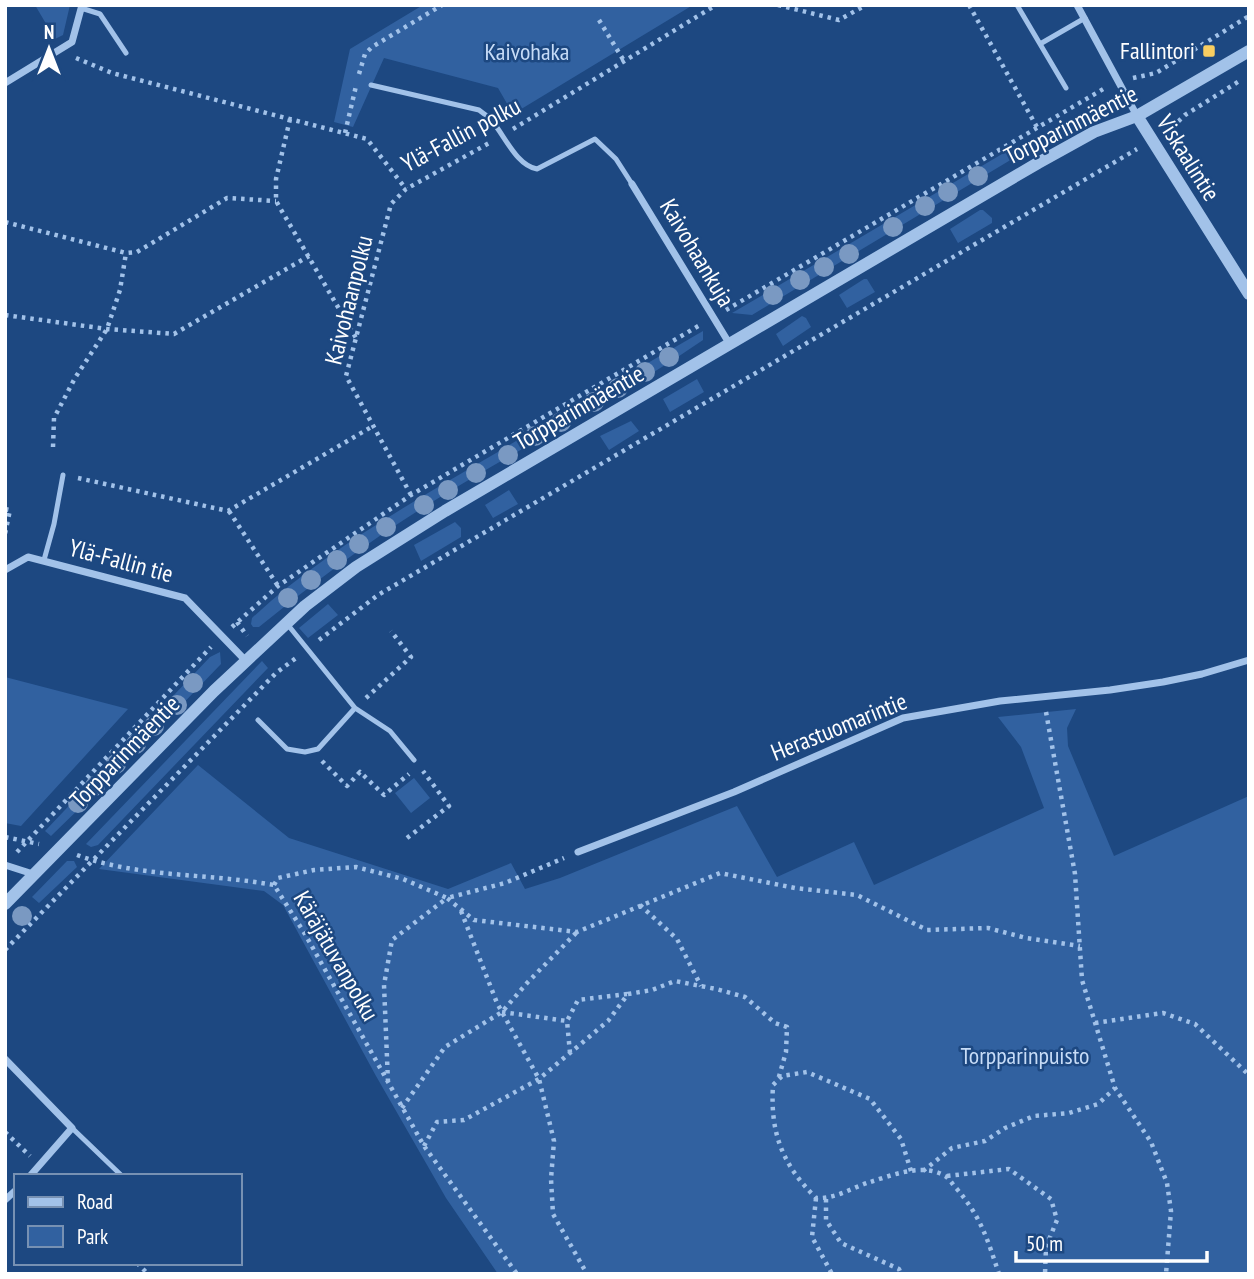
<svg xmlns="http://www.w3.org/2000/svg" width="1254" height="1279" viewBox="0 0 1254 1279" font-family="'PT Sans Narrow',sans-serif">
<rect width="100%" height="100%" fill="#1d4881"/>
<path fill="#3161a0" d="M 35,5 L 70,5 L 63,35 L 55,39 Z
M 423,5 L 693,5 L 513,114 L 498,88 L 384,58 L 353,127 L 334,122 L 350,49 Z
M 1014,147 L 1021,149 L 1024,152 L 752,315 L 732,313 Z
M 980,210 L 983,210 L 992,218 L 992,223 L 958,243 L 950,229 Z
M 864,279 L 867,279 L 875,292 L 847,308 L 839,295 Z
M 802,316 L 806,318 L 811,327 L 783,346 L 776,334 Z
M 703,331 L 703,340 C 617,399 525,445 437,499 C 374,537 316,581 259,627 L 253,627 L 251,624 L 252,618 C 321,554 403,508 484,460 C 557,417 630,373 703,331 Z
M 697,379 L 704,392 L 670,412 L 663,399 Z
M 631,421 L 639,431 L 609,450 L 600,436 Z
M 509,490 L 518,504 L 493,518 L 485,505 Z
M 455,522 L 461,528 L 461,537 L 421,561 L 414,545 Z
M 328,604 L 338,615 L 308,638 L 299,628 Z
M 220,652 L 221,664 L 122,767 L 51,836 L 45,831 L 210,657 Z
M 262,661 L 268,668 L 98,845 L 91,847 L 86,844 Z
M 5,677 L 128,709 L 21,826 L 5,823 Z
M 1076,709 L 1067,728 L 1068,746 L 1114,856 L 1249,796 L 1249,1274 L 498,1274 L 446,1198 L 376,1076 L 283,905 L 264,891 L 99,869 L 198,765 L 289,838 L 448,889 L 511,863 L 525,889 L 560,878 L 737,806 L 777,877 L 854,842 L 874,885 L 1044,808 L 1021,747 L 998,717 Z
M 414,778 L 430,798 L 411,813 L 395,793 Z
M 67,861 L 74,861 L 77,867 L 39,903 L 32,897 Z"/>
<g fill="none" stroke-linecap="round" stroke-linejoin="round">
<path stroke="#a2c2e9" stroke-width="4.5" stroke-dasharray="3.5 5" stroke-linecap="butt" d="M 778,5 L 839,20 L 866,5
M 969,5 L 1038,129
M 599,20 L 624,61
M 76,58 L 112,73 L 367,139 L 406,189
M 359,74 L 365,54 L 372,47 L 442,5
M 1133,78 L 1156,73 L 1249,16
M 290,119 L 276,179 L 276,201 L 356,338
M 513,129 L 716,5
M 345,133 L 356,86
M 1166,133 L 1185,115 L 1241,80
M 5,222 L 126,253 L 137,252 L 227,198 L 276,201
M 726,310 L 1105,88
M 5,315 L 107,329 L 174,334 L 309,256
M 53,447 L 54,418 L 75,378 L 107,329 L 120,290 L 126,253
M 78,478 L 228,511 L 373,426
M 411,495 L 346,376 L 391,204 L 406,189 L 491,142
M 5,509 L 10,510 L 5,534
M 229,511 L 278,586
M 237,622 L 247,636
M 232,627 L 278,586 L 411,495 L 700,325
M 319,640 L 378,595 L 1137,149
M 366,698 L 411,657 L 391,631
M 1046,712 L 1075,874 L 1082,980 L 1115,1088 L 1151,1142 L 1167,1183 L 1171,1211 L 1166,1274
M 322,761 L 347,786 L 360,772 L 384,795 L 409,774
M 5,837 L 39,844
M 407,838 L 449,806 L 423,771
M 17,852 L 211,647
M 77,855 C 140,878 208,873 274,885 L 305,934 L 424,1146 L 517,1274
M 274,885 L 278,878 L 314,870 L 356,867 L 403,879 L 447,898 L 505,883 L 564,858
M 640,905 L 677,939 L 701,986
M 461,911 L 497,1003 L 539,1079 L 554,1141 L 551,1179 L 553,1214 L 587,1274
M 5,950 L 276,673 L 296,658
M 502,1012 L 567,1021
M 1095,1023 L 1163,1013 L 1195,1024 L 1249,1075
M 570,1053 L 567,1021 L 578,1000 L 627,994
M 388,1082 L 384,985 L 392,940 L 447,898 L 474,920 L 577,932 L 720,873 L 795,888 L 857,895 L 927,930 L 988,928 L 1026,938 L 1080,946
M 402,1108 L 445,1047 L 502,1012 L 527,983 L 577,932
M 5,1132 L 30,1156
M 424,1146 L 437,1122 L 464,1120 L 539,1079 L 608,1021 L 628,994 L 652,990 L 675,981 L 716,989 L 745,997 L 775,1023 L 787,1027 L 786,1052 L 778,1080
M 911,1171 L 901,1139 L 870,1099 L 807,1072 L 782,1076 L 773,1085 C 770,1133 782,1164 816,1198 C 834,1199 850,1189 867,1183 C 890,1176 922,1162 945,1176 C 949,1178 953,1185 956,1188 C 981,1217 987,1238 999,1274
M 923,1171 L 952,1148 L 985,1141 L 1005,1128 L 1034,1116 L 1069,1113 L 1098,1104 L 1115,1088
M 947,1176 L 1009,1169 L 1051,1199 L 1057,1220 L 1046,1247 L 1045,1274
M 816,1198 L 812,1237 L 832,1274
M 826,1199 L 826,1220 L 841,1243 L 899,1269 L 901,1274
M 137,1263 L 148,1274"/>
<path stroke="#a2c2e9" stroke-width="5" d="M 1017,5 L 1066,88
M 81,8 L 100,14 L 126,53
M 1040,44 L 1085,18
M 371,85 L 479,110 C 483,113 489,117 492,121 C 505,136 516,165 537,169 L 595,139 L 616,159 L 632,184
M 44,560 L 54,524 L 63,475
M 288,625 L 355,708 L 390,731 L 414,760
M 258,720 L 287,749 L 305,752 L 318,749 L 355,708
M 72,1128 L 122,1176"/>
<path stroke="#a2c2e9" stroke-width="7" d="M 1077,5 L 1137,116
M 5,83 L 72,42 L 82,5
M 632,184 L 729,343
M 5,570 L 28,557 L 185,598 L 246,661
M 578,852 L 734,792 L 903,718 L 1000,701 L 1110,690 L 1163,682 L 1202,674 L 1249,660
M 5,865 L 33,874
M 5,1059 L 72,1128 L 30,1176
M 5,1200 L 16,1190"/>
<path stroke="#a2c2e9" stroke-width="12" d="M 1137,116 L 1249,294
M 5,904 L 214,691 L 305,606 L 356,567 L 445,511 L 1038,163 L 1094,132 L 1137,116 L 1249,51"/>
</g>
<g fill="#7a99c2">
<circle cx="978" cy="176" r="10"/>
<circle cx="948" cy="192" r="10"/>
<circle cx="925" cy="206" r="10"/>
<circle cx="893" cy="227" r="10"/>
<circle cx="849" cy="254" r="10"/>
<circle cx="824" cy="267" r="10"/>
<circle cx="800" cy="280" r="10"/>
<circle cx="773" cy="295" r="10"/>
<circle cx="669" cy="357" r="10"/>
<circle cx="645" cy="372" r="10"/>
<circle cx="618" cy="388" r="10"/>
<circle cx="594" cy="402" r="10"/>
<circle cx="561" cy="422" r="10"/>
<circle cx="535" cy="436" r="10"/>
<circle cx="508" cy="455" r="10"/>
<circle cx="476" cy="473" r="10"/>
<circle cx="448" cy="490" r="10"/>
<circle cx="424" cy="505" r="10"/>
<circle cx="386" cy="527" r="10"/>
<circle cx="359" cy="544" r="10"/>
<circle cx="337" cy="560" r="10"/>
<circle cx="311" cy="580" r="10"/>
<circle cx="288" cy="598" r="10"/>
<circle cx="193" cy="683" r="10"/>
<circle cx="177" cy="705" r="10"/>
<circle cx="154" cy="726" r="10"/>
<circle cx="136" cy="744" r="10"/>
<circle cx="116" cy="764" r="10"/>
<circle cx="95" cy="786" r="10"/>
<circle cx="78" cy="803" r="10"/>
<circle cx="22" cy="916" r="10"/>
</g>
<rect fill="#f9ce61" stroke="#1d4881" stroke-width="2.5" x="1202" y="44" width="14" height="14" rx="3.5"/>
<g text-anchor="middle" stroke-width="5" stroke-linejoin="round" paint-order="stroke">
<g font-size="24" fill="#fff" stroke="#1d4881" text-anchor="end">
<text x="1195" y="59">Fallintori</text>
</g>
<g font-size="24" fill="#c7dcf7" stroke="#1d4881">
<text x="527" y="60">Kaivohaka</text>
<text x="1025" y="1064">Torpparinpuisto</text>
</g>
<g font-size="24" fill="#fff" stroke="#1d4881">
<text transform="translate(1071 125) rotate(-27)" y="8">Torpparinmäentie</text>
<text transform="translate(461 135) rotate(-28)" y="8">Ylä-Fallin polku</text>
<text transform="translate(1188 158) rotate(58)" y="8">Viskaalintie</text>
<text transform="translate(697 253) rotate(59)" y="8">Kaivohaankuja</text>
<text transform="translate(349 300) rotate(-76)" y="8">Kaivohaanpolku</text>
<text transform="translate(579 408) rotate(-30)" y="8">Torpparinmäentie</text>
<text transform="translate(121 561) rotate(15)" y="8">Ylä-Fallin tie</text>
<text transform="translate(839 727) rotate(-22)" y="8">Herastuomarintie</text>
<text transform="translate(125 752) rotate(-46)" y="8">Torpparinmäentie</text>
<text transform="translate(336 956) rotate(60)" y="8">Käräjätuvanpolku</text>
</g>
</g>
<rect width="1254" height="1279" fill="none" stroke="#ffffff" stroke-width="14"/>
<rect x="14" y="1174" width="228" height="91" fill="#1d4881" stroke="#7791b3" stroke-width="2"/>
<rect x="28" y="1197" width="35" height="10" fill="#a2c2e9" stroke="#7791b3" stroke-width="2"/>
<text x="77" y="1209" font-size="21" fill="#ffffff">Road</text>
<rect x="28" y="1226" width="35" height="21" fill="#3161a0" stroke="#7791b3" stroke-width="2"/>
<text x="77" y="1244" font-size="21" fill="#ffffff">Park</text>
<g transform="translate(49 49)" stroke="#1d4881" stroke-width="5" paint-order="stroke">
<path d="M0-5L12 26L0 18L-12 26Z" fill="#ffffff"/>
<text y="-10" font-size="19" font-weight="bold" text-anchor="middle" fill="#ffffff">N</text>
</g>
<path d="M1016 1251v10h191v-10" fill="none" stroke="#ffffff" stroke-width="3.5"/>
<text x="1026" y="1251" font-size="21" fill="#ffffff" stroke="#1d4881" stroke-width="5" paint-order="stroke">50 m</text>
</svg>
